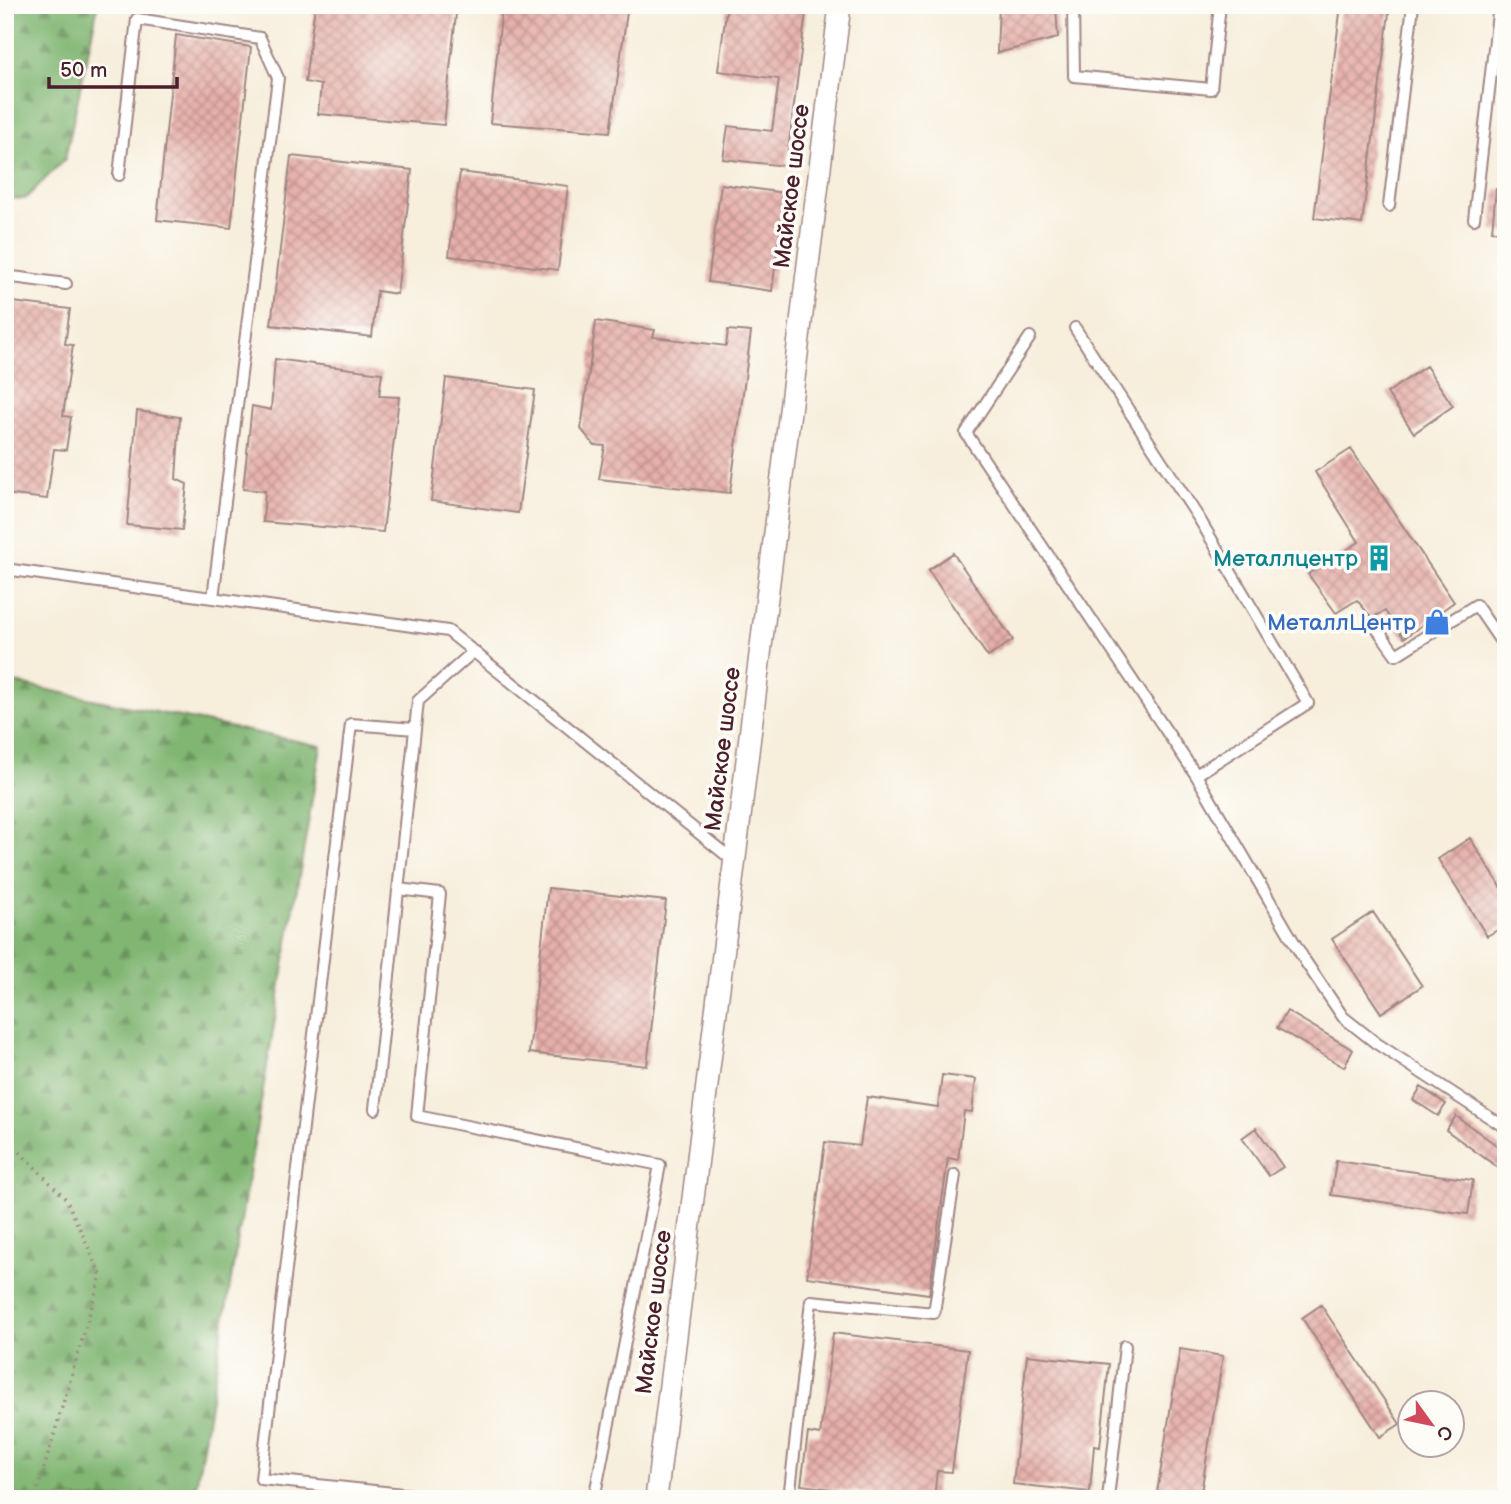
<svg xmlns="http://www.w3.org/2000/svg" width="1511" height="1504" viewBox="0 0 1511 1504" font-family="'Balsamiq Sans',sans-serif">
<defs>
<pattern id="forest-firs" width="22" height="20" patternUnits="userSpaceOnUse" patternTransform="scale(1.75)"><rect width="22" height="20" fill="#80b672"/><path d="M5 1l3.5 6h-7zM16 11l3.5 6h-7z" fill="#6b935e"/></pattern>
<pattern id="building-cross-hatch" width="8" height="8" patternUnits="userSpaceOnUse" patternTransform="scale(1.75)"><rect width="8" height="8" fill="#e7b0aa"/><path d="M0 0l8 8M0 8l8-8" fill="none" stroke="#bd8f8b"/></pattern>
</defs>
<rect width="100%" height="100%" fill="#fdfcf7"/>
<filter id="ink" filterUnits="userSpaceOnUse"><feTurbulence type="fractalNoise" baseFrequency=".0143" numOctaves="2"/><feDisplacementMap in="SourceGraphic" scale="14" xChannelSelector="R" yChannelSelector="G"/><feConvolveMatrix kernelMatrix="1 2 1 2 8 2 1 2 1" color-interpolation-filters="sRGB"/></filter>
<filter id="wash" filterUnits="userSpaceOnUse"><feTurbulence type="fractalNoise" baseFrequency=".00686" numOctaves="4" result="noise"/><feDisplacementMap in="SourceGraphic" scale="28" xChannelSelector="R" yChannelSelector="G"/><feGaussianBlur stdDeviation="1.57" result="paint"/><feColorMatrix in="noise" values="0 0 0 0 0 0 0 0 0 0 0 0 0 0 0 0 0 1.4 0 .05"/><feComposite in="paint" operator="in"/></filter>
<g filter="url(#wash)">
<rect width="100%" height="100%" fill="#f7eedc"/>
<path fill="url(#forest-firs)" stroke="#656a4e" stroke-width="2" d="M 5,5 L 98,5 L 65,159 L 25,199 L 5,198 Z
M 5,681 L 321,746 L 194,1499 L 5,1499 Z"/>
<g id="blocks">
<path fill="url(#building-cross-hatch)" d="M 315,5 L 457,5 L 444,125 L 318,114 L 321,85 L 305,82 Z
M 502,5 L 628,5 L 610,132 L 490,123 Z
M 727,5 L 807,5 L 786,166 L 723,159 L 728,126 L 772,131 L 779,79 L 718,71 Z
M 999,5 L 1056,7 L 1058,38 L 997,53 Z
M 1341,5 L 1390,5 L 1362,224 L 1314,218 Z
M 176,35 L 251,47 L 231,228 L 157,220 Z
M 291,156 L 412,170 L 397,294 L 377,291 L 372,337 L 271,325 Z
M 460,172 L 568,186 L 558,270 L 449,256 Z
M 721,184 L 785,193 L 772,291 L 708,282 Z
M 1496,189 L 1506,189 L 1506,232 L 1492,231 Z
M 5,301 L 70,309 L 65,344 L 73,345 L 63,416 L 71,417 L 66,450 L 54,449 L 47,499 L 5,494 Z
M 596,321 L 655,330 L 653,337 L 726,346 L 728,330 L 751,332 L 730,493 L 599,479 L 605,446 L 594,445 L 581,429 Z
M 275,359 L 382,373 L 379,396 L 399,397 L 383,532 L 263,522 L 265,491 L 243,489 L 252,406 L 271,410 Z
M 1426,366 L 1453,406 L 1414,433 L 1387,393 Z
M 446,378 L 535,390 L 518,513 L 431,501 Z
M 137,411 L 180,417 L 176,479 L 187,484 L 182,530 L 127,525 Z
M 1351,449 L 1454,602 L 1404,638 L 1385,611 L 1372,618 L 1357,600 L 1336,613 L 1308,574 L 1359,542 L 1315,472 Z
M 953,553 L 1013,640 L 988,657 L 928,570 Z
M 1470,838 L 1506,895 L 1506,925 L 1487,936 L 1438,859 Z
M 548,888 L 666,901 L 647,1066 L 529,1053 Z
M 1373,912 L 1422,986 L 1381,1013 L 1332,939 Z
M 1287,1011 L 1353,1050 L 1344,1067 L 1277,1028 Z
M 942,1075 L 976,1079 L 972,1112 L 964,1111 L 958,1160 L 948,1158 L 929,1294 L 807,1277 L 825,1142 L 860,1146 L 867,1097 L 938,1107 Z
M 1421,1087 L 1446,1104 L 1438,1116 L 1413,1100 Z
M 1456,1116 L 1506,1152 L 1506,1161 L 1500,1169 L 1446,1130 Z
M 1256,1128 L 1283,1167 L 1269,1176 L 1242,1138 Z
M 1336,1161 L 1473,1180 L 1468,1214 L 1331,1195 Z
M 1321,1305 L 1400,1424 L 1380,1437 L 1302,1318 Z
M 833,1333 L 968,1350 L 952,1472 L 937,1471 L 934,1499 L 908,1499 L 801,1485 L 808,1433 L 820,1435 Z
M 1180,1349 L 1223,1356 L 1200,1499 L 1156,1499 Z
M 1027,1355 L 1109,1364 L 1100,1447 L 1094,1446 L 1090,1492 L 1013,1484 Z"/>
</g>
</g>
<g filter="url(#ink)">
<use href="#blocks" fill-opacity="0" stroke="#a08684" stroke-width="2"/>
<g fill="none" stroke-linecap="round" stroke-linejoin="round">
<g stroke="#a08684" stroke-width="14">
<path id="service" d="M 1073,5 L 1074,76 L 1211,89 L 1220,5
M 119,175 L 137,19 L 260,38 L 278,78 L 213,598
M 1389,206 L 1413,5
M 1474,219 L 1499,5
M 5,276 L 66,284
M 1075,328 L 1200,520 L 1308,703 L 1196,775
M 1030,337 L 966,433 L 1196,775 L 1305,961 L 1343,1017 L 1376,1043 L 1506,1128
M 5,569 L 448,631 L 735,862
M 1378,630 L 1396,655 L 1476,605 L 1506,649
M 415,729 L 351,724 L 261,1479 L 450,1499
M 398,889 L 440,894 L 417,1116 L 660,1165 L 594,1499
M 375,1109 L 418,701 L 474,651
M 789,1499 L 811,1301 L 934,1313 L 955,1175
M 1108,1499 L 1125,1346"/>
</g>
<g stroke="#a08684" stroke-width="24">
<path id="minor" d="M 656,1499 L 840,5"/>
</g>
<path stroke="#a08684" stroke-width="3.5" stroke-dasharray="2 5" stroke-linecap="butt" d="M 5,1137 L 66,1199 L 101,1275 L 35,1499"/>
<use href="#service" stroke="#fff" stroke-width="10"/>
<use href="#minor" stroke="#fff" stroke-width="21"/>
</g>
</g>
<defs>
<g id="building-bare" transform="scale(2.1)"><path d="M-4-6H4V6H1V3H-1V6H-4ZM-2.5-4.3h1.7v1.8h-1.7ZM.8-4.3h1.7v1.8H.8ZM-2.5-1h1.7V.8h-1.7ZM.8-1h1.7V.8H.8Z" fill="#0f9aa8" stroke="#fdfcf7" stroke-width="2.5" paint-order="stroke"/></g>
<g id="shop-bare" transform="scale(2.1)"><path d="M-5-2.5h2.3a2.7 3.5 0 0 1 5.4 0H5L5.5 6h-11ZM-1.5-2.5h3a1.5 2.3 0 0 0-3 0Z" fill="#3f7fe0" stroke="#fdfcf7" stroke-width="2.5" paint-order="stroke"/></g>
</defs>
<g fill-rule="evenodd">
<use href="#building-bare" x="1379" y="558"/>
<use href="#shop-bare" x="1437" y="622"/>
</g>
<g text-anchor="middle" stroke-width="7" stroke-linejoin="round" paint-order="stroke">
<g font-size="23" fill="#4a1f2b" stroke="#fdfcf7">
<text transform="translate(791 186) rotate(-83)" y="8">Майское шоссе</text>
<text transform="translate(722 749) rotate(-83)" y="8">Майское шоссе</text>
<text transform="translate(653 1312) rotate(-83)" y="8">Майское шоссе</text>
</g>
<g font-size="23" fill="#0d838f" stroke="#fdfcf7" text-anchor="end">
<text x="1358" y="566">Металлцентр</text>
</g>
<g font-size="23" fill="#366cbe" stroke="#fdfcf7" text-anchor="end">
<text x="1416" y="630">МеталлЦентр</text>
</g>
</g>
<rect width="1511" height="1504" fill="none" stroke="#fdfcf7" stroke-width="28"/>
<g transform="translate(1431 1424) rotate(123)"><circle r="33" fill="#fdfcf7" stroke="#b5a4a5" stroke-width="2"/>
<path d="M0-5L12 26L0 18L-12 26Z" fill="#d1495b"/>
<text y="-10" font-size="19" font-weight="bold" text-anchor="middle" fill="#4a1f2b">С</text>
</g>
<path d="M49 77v10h128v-10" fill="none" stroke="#4a1f2b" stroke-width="3.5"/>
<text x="60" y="77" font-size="21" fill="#4a1f2b" stroke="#fdfcf7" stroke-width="5" paint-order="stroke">50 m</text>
</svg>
